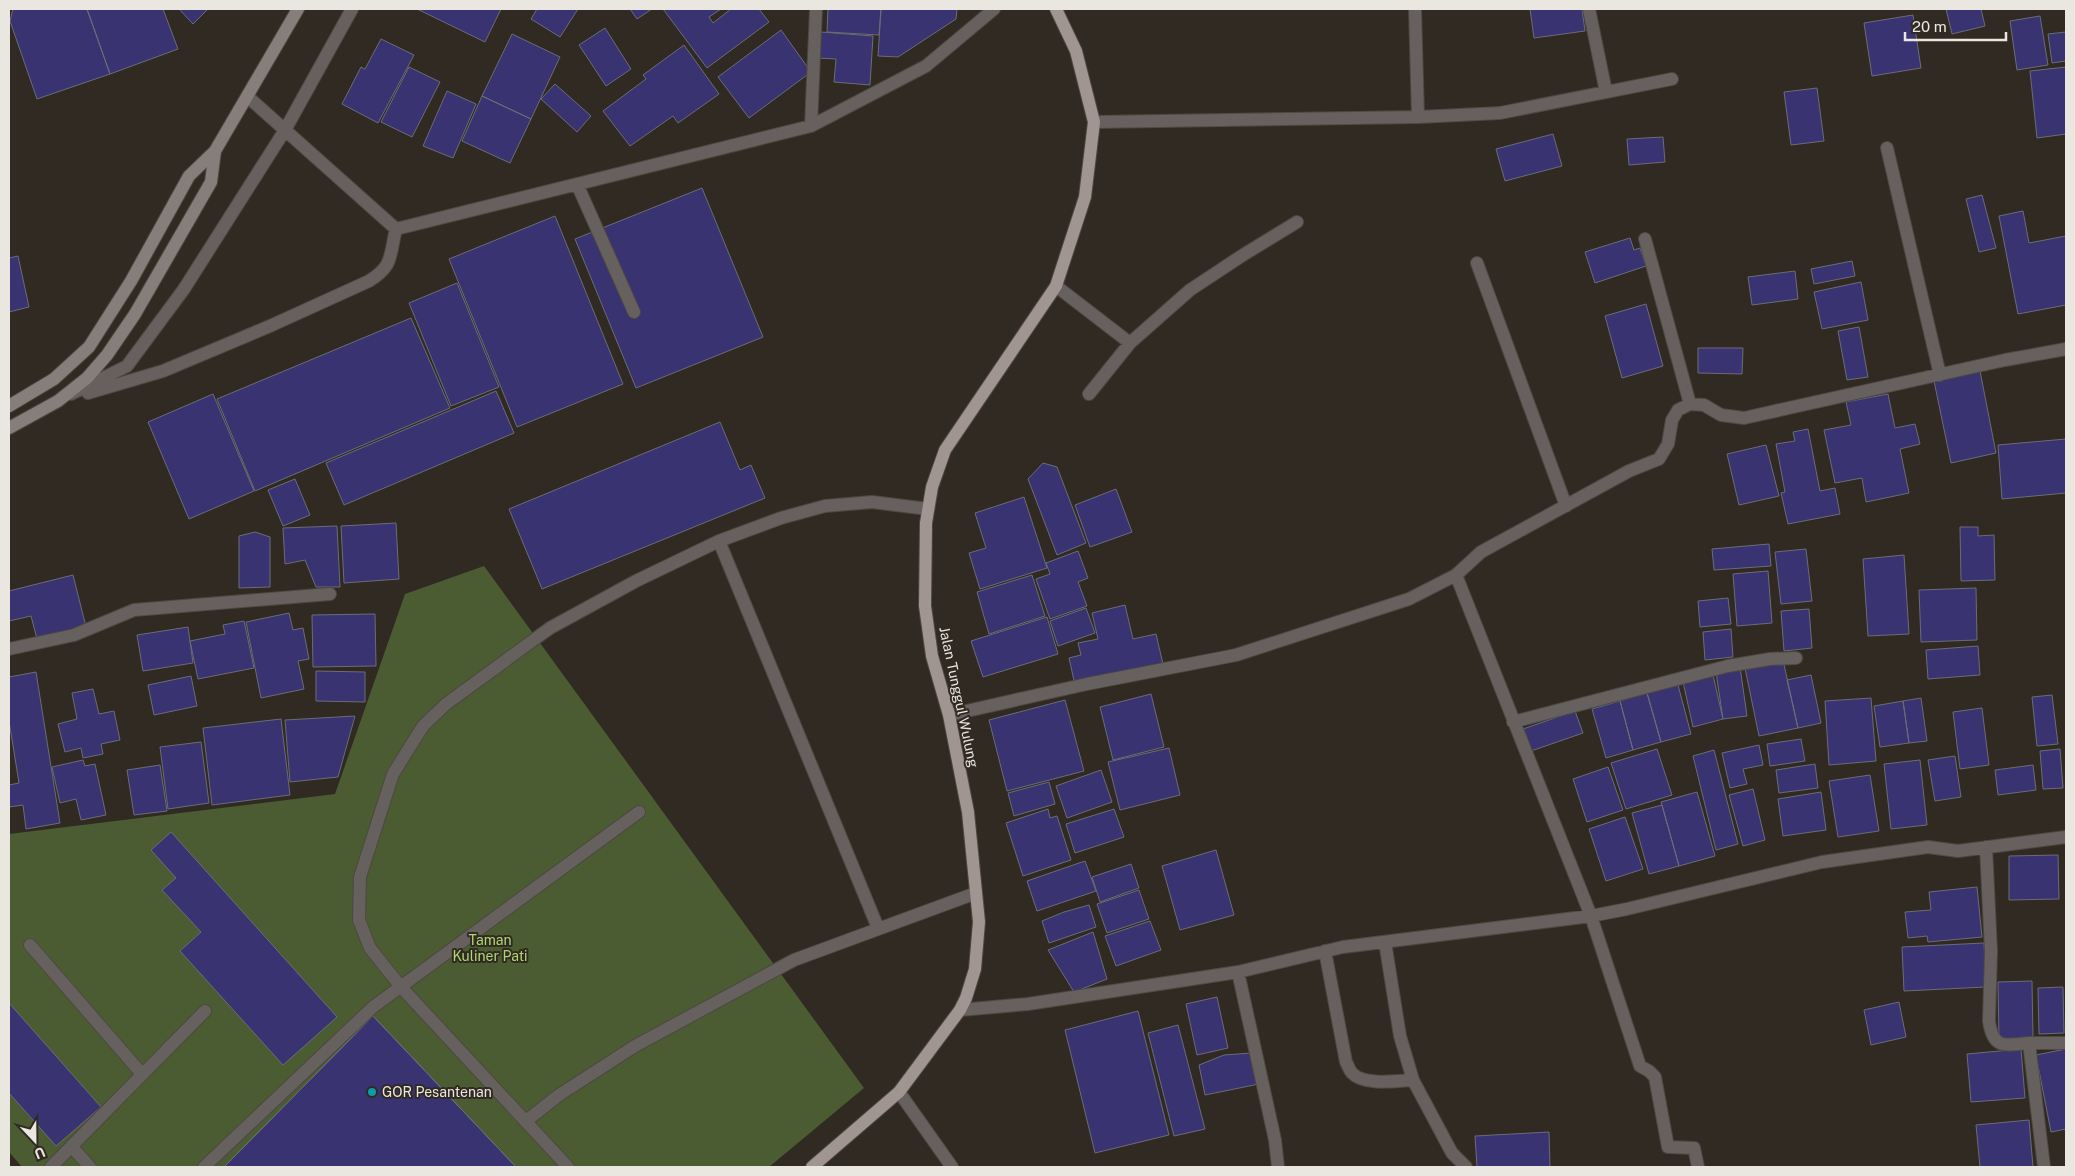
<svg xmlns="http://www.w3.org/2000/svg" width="2075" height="1176" viewBox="0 0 2075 1176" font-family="'Public Sans',sans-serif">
<rect width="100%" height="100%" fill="#302a22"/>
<path fill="#4b5c32" d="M 484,566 L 864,1088 L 769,1167 L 22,1167 L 9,1152 L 9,834 L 335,794 L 405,594 Z"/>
<path fill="#3a3372" stroke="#6b6c77" d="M 13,9 L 87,9 L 110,74 L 37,99 L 10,21 Z
M 87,9 L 163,9 L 178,49 L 110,74 Z
M 179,9 L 208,9 L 193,24 Z
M 417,9 L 501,9 L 485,42 Z
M 537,9 L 578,9 L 560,37 L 531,19 Z
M 630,9 L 652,9 L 637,19 Z
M 663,9 L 721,9 L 709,17 L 713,23 L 731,9 L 759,9 L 769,22 L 707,68 Z
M 828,9 L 881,9 L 879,35 L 827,32 Z
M 881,9 L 957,9 L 956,19 L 898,57 L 878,56 Z
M 1530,9 L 1582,9 L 1585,31 L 1534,38 Z
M 1946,9 L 1981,9 L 1985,26 L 1952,34 Z
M 1913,15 L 1921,68 L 1872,76 L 1864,23 Z
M 2040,16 L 2048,65 L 2017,70 L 2010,21 Z
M 605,28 L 631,69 L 606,86 L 579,45 Z
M 781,30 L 811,72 L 749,118 L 718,77 Z
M 821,32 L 873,36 L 870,85 L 834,82 L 836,59 L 818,58 Z
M 2066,32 L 2066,61 L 2052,63 L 2048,34 Z
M 512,34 L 560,57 L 531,119 L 482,96 Z
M 381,39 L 414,55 L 378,123 L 342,104 L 361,67 L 365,69 Z
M 684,45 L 719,94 L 678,123 L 673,116 L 630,146 L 603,111 L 646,79 L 643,75 Z
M 409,67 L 440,82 L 412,137 L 381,122 Z
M 2066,67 L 2066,134 L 2037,138 L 2030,71 Z
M 555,84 L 591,116 L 577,132 L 541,99 Z
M 1817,88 L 1824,141 L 1791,145 L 1784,92 Z
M 447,91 L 476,104 L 453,158 L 423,146 Z
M 482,96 L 531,119 L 510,163 L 462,141 Z
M 1553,134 L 1562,166 L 1505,181 L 1496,149 Z
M 1663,137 L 1665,162 L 1629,165 L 1627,139 Z
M 702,188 L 763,337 L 636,388 L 575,239 Z
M 1982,195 L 1996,248 L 1979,252 L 1966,199 Z
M 2023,211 L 2029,243 L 2066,236 L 2066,305 L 2018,314 L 1999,216 Z
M 555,216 L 623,384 L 517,427 L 449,259 Z
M 1630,238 L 1634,250 L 1640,248 L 1646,266 L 1595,283 L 1585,252 Z
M 18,256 L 29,307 L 9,312 L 9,258 Z
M 1852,261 L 1855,276 L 1814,284 L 1811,269 Z
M 1795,271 L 1798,299 L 1752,305 L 1748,277 Z
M 1861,282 L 1868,320 L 1822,329 L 1814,292 Z
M 457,283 L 499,387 L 451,406 L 409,303 Z
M 1646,304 L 1663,366 L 1622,378 L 1605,316 Z
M 411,318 L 450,408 L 255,491 L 217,399 Z
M 1859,327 L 1868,377 L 1847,380 L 1838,331 Z
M 1698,348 L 1743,348 L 1742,374 L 1698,373 Z
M 1980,371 L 1996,453 L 1951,463 L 1934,381 Z
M 496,391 L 514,433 L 344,505 L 326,463 Z
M 213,394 L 254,491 L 189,519 L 148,422 Z
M 1888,394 L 1895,428 L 1915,424 L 1920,444 L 1900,449 L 1909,493 L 1866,502 L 1862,478 L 1835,483 L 1824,430 L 1851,425 L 1846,402 Z
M 720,422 L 740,470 L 751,465 L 765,498 L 542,589 L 509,509 Z
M 1808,429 L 1820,491 L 1835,488 L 1840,514 L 1788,524 L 1781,493 L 1785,492 L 1776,444 L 1795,441 L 1793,432 Z
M 2066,439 L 2066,493 L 2002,499 L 1998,445 Z
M 1766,445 L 1779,496 L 1739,505 L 1727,454 Z
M 1043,463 L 1057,467 L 1086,543 L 1057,555 L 1028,479 Z
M 295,479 L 310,515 L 283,526 L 268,490 Z
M 1116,489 L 1132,532 L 1090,547 L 1075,505 Z
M 1024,497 L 1047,568 L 980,589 L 969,553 L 986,548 L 975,513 Z
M 396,523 L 399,579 L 344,583 L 341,526 Z
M 337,526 L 340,587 L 316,587 L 305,560 L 285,564 L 283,528 Z
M 1960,527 L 1978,527 L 1978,536 L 1994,535 L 1995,580 L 1961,581 Z
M 255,532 L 270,537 L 270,587 L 239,588 L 239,536 Z
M 1769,544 L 1771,566 L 1714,570 L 1712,549 Z
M 1806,549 L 1812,601 L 1781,604 L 1775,552 Z
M 1078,551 L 1088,578 L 1078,582 L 1087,606 L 1050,619 L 1036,579 L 1050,574 L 1046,563 Z
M 1904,555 L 1909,634 L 1868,636 L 1863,559 Z
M 1768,571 L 1772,623 L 1737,626 L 1733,574 Z
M 73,575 L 86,627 L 37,639 L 31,616 L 9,621 L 9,591 Z
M 1032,575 L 1045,616 L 989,634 L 977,592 Z
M 1976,588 L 1977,640 L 1921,642 L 1919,590 Z
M 1728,598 L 1731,624 L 1700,627 L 1698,601 Z
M 1125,605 L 1133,639 L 1156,634 L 1163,664 L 1075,685 L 1069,658 L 1081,655 L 1078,643 L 1098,639 L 1092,613 Z
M 1086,608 L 1095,633 L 1058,646 L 1050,621 Z
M 1809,609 L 1812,648 L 1784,651 L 1781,611 Z
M 289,613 L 293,630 L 303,628 L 309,659 L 298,661 L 304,689 L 261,698 L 246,622 Z
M 375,614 L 376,666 L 313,667 L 312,615 Z
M 1047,617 L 1058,654 L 983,677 L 971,641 Z
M 244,621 L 254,668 L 198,679 L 190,641 L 225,634 L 223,625 Z
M 188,627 L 193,663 L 143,671 L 137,635 Z
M 1731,629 L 1733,657 L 1705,660 L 1703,632 Z
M 1978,646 L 1980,675 L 1928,679 L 1926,650 Z
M 1783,660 L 1798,728 L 1759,736 L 1745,668 Z
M 1740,667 L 1747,716 L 1723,719 L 1716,672 Z
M 316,671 L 365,672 L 365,702 L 316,701 Z
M 36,672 L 60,823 L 26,829 L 23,805 L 9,807 L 9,785 L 19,783 L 9,721 L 9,677 Z
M 1713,675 L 1723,719 L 1693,727 L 1683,682 Z
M 1811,675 L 1821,723 L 1798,728 L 1787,680 Z
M 191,676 L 197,706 L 154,715 L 148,685 Z
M 1678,685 L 1691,734 L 1661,742 L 1647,693 Z
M 93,689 L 99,714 L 114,711 L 120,740 L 101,744 L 103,754 L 83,758 L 81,748 L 65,752 L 58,724 L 77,719 L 72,693 Z
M 1647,693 L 1661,742 L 1633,750 L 1620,701 Z
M 1151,694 L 1164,747 L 1113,760 L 1100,707 Z
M 2052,695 L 2058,744 L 2037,746 L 2032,697 Z
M 1871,698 L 1876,761 L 1829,765 L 1825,701 Z
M 1921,698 L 1927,741 L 1909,743 L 1903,701 Z
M 1065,700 L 1084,771 L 1007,791 L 989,720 Z
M 1620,701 L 1633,750 L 1606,758 L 1592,709 Z
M 1903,701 L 1909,743 L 1880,747 L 1874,706 Z
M 1982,708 L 1989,765 L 1960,769 L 1953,712 Z
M 1575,711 L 1583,733 L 1531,751 L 1523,729 Z
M 355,716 L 338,777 L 290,782 L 285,720 Z
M 281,719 L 290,795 L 212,805 L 203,728 Z
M 1801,739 L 1805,761 L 1770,766 L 1767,744 Z
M 201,742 L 209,803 L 168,809 L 160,747 Z
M 1759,745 L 1763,765 L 1743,769 L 1747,784 L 1730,788 L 1722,753 Z
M 1169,748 L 1180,795 L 1120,810 L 1108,762 Z
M 1657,749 L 1672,795 L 1626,809 L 1611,763 Z
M 2060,749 L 2063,788 L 2043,789 L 2040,751 Z
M 1714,750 L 1738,844 L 1716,850 L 1693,756 Z
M 1955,756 L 1961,797 L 1935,801 L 1928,760 Z
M 83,760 L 85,766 L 95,764 L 106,815 L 81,820 L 76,799 L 60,803 L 52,767 Z
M 1920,760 L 1927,825 L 1891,829 L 1884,764 Z
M 1815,764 L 1818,788 L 1779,793 L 1776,770 Z
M 160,765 L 167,811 L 134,815 L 127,770 Z
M 2033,765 L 2036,790 L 1998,795 L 1995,770 Z
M 1608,767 L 1623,810 L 1587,822 L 1573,779 Z
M 1101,770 L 1112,802 L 1067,818 L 1056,786 Z
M 1870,775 L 1879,831 L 1838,837 L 1829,781 Z
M 1049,782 L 1055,804 L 1014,816 L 1008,793 Z
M 1753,789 L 1765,840 L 1743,846 L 1729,795 Z
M 1697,792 L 1715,856 L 1679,866 L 1661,802 Z
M 1821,792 L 1826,830 L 1783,836 L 1778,799 Z
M 1662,805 L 1679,866 L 1649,874 L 1632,813 Z
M 1048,809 L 1050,818 L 1057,816 L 1071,860 L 1023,876 L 1006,823 Z
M 1114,809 L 1124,837 L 1075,853 L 1066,824 Z
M 1625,817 L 1643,869 L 1606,881 L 1589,829 Z
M 171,832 L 337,1017 L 283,1065 L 180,951 L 201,932 L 162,890 L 176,878 L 151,850 Z
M 1216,850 L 1234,915 L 1180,930 L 1162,866 Z
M 2058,855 L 2059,899 L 2009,900 L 2009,856 Z
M 1085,861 L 1096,891 L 1037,911 L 1027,881 Z
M 1131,864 L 1139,888 L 1100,902 L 1092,877 Z
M 1977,887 L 1982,937 L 1928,942 L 1927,936 L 1908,938 L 1905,912 L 1931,910 L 1929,892 Z
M 1139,890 L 1149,919 L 1107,933 L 1097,904 Z
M 1089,905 L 1096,927 L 1049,943 L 1042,921 L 1064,912 Z
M 1150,921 L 1161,950 L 1116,966 L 1105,936 Z
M 1093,932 L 1107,979 L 1074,992 L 1048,950 Z
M 1984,943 L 1986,987 L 1904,991 L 1902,947 Z
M 2032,981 L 2033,1039 L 1999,1040 L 1998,982 Z
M 2063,987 L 2064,1033 L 2039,1034 L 2038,988 Z
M 1217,997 L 1228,1048 L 1197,1055 L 1186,1004 Z
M 1899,1002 L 1906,1037 L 1871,1045 L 1864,1010 Z
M 9,1003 L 101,1107 L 56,1146 L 9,1093 Z
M 1138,1011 L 1169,1135 L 1095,1153 L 1065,1030 Z
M 373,1016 L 516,1167 L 224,1167 Z
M 373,1016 L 516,1167 L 224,1167 Z
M 1178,1025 L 1205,1129 L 1174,1136 L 1148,1033 Z
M 2021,1049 L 2025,1098 L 1971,1102 L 1967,1054 Z
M 2066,1049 L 2066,1129 L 2051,1132 L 2036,1055 Z
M 1252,1053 L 1259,1084 L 1205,1095 L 1199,1065 L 1224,1055 Z
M 2029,1120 L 2033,1167 L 1980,1167 L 1976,1125 Z
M 1549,1132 L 1550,1167 L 1477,1167 L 1475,1136 Z"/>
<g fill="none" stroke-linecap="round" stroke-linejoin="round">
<g stroke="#4e4840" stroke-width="14">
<path id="lane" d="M 719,541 L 878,928
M 30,945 L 142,1074
M 899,1092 L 952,1167
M 526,1121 L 559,1095 L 635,1046 L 794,960 L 976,893
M 72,1147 L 90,1167
M 51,1167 L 205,1011
M 204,1167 L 373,1007 L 639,812
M 568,1167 L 401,987 L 370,948 L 359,920 L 360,877 L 393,774 L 423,726 L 446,704 L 550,628 L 636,581 L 719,541 L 781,518 L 825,506 L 872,502 L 928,509"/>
</g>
<g stroke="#4e4840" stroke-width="14">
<path id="street" d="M 1415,9 L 1418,117
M 1589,9 L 1606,92
M 248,97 L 396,229 L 811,126 L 926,66 L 994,9
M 1094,122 L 1418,117 L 1500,113 L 1672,79
M 811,126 L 816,9
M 1887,148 L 1940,375
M 577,184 L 634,312
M 1645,239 L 1690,404
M 1477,263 L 1566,506
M 1056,286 L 1130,343 L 1190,290 L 1243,255 L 1297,222
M 88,393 L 163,371 L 270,326 L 369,281 C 394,265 389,257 396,229
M 71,394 L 127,366 L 184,289 L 285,130 L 352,9
M 1089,394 L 1130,343
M 1456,575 L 1591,916 L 1640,1066 L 1649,1071 L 1655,1077 L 1668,1147 L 1694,1148 L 1698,1167
M 9,649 L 74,635 L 134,610 L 330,594
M 949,715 L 1087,684 L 1236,655 L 1409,599 L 1456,575 L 1481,552 L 1629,471 L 1659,459 L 1668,444 L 1672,420 L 1678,410 L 1690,404 L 1704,405 L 1721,415 L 1744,418 L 2005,360 L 2066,349
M 1513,722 L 1728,666 L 1770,659 L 1796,658
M 1986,847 L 1991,951 L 1989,1021 C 1993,1050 2005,1045 2029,1043 L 2044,1167
M 1385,942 L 1400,1036 L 1413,1080 L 1452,1153 L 1466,1167
M 1325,951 L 1346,1062 C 1348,1065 1349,1070 1352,1073 C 1364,1086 1397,1081 1413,1080
M 1238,972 L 1275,1140 L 1278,1167
M 960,1010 L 1028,1004 L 1238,972 L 1343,947 L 1591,916 L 1627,909 L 1822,862 L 1928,847 L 1958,851 L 2066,837
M 2029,1043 L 2066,1043"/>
</g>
<g stroke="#4e4840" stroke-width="14">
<path id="secondary" d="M 9,406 L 54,379 L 89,347 L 131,281 L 189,176 L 215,151 L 298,9
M 9,428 L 58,401 L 87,378 L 107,355 L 135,314 L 211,182 L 215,151"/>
</g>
<g stroke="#4e4840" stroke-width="14">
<path id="primary" d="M 812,1167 L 899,1092 L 960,1010 L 966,998 L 975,969 L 979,922 L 968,812 L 949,715 L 932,656 L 925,606 L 926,523 L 932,487 L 945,450 L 1056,286 L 1085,197 L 1094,122 L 1076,51 L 1056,9"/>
</g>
<use href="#lane" stroke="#66605f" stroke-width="12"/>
<use href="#street" stroke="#66605f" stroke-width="12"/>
<use href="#secondary" stroke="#877e7c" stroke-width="12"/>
<use href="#primary" stroke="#a19592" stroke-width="12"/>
</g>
<circle fill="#0f9aa8" stroke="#302a22" stroke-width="2" cx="372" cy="1092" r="5"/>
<g text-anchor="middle" stroke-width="4" stroke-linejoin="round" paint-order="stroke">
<g font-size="14" fill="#eae6e0" stroke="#302a22">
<text transform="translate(959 697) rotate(78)" y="5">Jalan Tunggul Wulung</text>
</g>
<g font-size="14" fill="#b0d672" stroke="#302a22">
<text x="490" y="945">Taman<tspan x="490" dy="16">Kuliner Pati</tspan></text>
</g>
<g font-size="14" fill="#eae6e0" stroke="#302a22" text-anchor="start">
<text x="382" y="1097">GOR Pesantenan</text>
</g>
</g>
<rect width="2075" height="1176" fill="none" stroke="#eae6e0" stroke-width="20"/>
<g transform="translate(35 1141) rotate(158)" stroke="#302a22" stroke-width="4" paint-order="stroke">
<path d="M0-4L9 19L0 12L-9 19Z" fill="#eae6e0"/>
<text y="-8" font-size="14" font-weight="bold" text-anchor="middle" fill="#eae6e0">U</text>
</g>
<path d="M1905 32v8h101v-8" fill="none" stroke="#eae6e0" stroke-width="2.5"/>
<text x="1912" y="32" font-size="15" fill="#eae6e0" stroke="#302a22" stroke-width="4" paint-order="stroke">20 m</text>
</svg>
